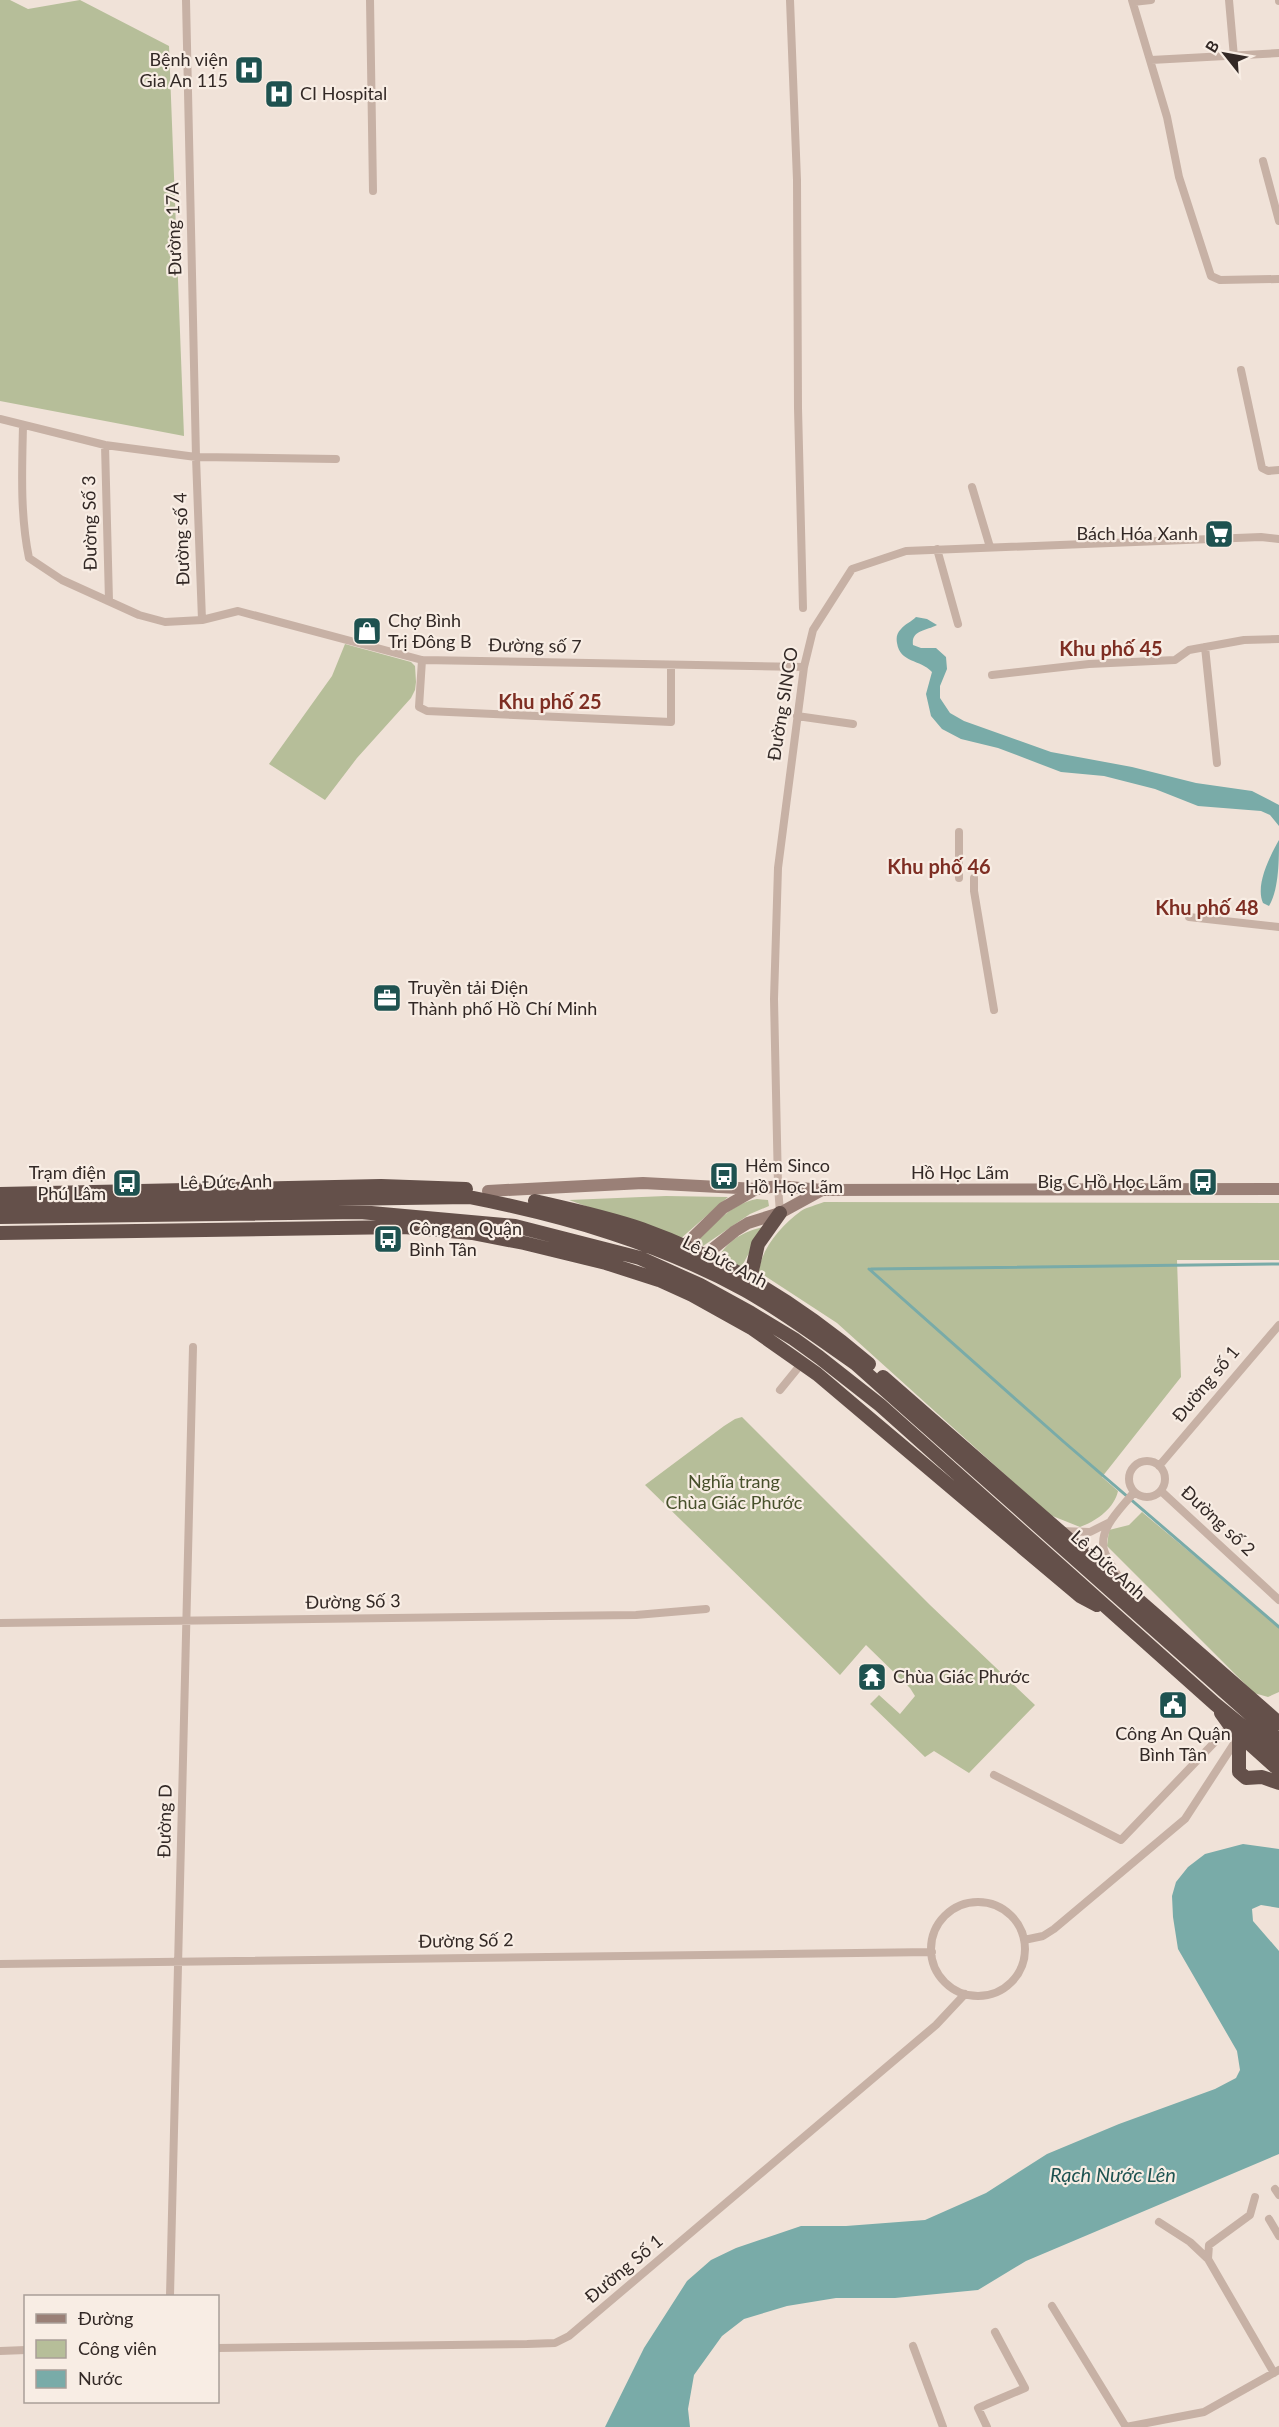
<svg xmlns="http://www.w3.org/2000/svg" width="1279" height="2427" viewBox="0 0 1279 2427" font-family="Lato,sans-serif">
<rect width="100%" height="100%" fill="#f0e2d8"/>
<path fill="#b6be99" d="M 0,0 L 10,0 L 28,9 L 80,0 L 169,46 L 184,436 L 0,401 Z
M 345,644 L 411,662 L 415,666 L 416,682 L 415,690 L 411,698 L 357,758 L 325,800 L 269,764 L 332,676 Z
M 666,1196 L 728,1197 L 679,1240 L 569,1200 Z
M 757,1199 L 768,1200 L 769,1206 L 750,1214 L 703,1246 L 696,1242 C 714,1224 731,1204 757,1199 Z
M 824,1202 L 1279,1203 L 1279,1260 L 1177,1260 L 1181,1377 L 1102,1477 L 1118,1491 C 1114,1509 1096,1521 1080,1527 L 1050,1515 L 837,1323 L 759,1272 C 761,1248 782,1225 801,1211 C 807,1207 817,1205 824,1202 Z
M 763,1227 L 742,1266 L 741,1273 L 719,1256 C 730,1239 743,1232 763,1227 Z
M 742,1417 L 930,1605 L 1035,1705 L 969,1773 L 934,1751 L 925,1757 L 870,1704 L 879,1695 L 900,1714 L 915,1696 L 910,1688 L 866,1645 L 840,1675 L 645,1485 L 724,1426 L 735,1419 Z
M 1142,1512 L 1279,1627 L 1279,1692 L 1268,1697 L 1254,1693 L 1107,1546 L 1109,1530 L 1129,1525 Z"/>
<path fill="#79aba8" d="M 916,617 L 927,619 L 937,625 C 926,631 911,630 913,645 L 921,648 L 936,648 L 946,657 L 947,669 L 940,686 L 940,698 L 950,713 L 964,721 L 1051,752 L 1132,767 L 1196,783 L 1252,791 L 1279,805 L 1279,826 L 1270,815 L 1261,811 L 1198,806 L 1155,789 L 1104,776 L 1061,772 L 998,748 L 961,739 L 942,729 L 931,716 L 926,694 L 932,672 C 920,659 900,663 897,643 C 896,637 897,633 901,629 C 905,624 911,622 916,617 Z
M 1279,840 C 1279,859 1279,890 1269,906 L 1263,903 C 1255,885 1270,856 1279,840 Z
M 1243,1844 L 1279,1849 L 1279,1908 L 1261,1905 L 1252,1909 L 1253,1921 L 1279,1951 L 1279,2154 L 1026,2261 L 978,2290 L 895,2298 L 836,2298 L 787,2306 L 744,2319 L 722,2336 L 694,2375 L 688,2409 L 690,2427 L 605,2427 L 644,2348 L 687,2281 L 711,2260 L 736,2248 L 801,2226 L 846,2226 L 925,2220 L 986,2193 L 1047,2154 L 1119,2124 L 1215,2089 L 1236,2078 L 1240,2070 L 1237,2051 L 1178,1949 L 1173,1917 L 1172,1896 L 1176,1882 L 1188,1867 L 1205,1854 Z"/>
<g fill="none" stroke-linecap="round" stroke-linejoin="round">
<path stroke="#79aba8" stroke-width="3" d="M 869,1269 L 1064,1442 L 1279,1627
M 871,1269 L 1279,1264"/>
<path stroke="#c7b1a5" stroke-width="8" d="M 186,0 L 196,457 L 202,620
M 370,0 L 373,191
M 790,0 L 797,180 L 798,408 L 803,608
M 1132,0 L 1167,117 L 1179,177 L 1211,276 L 1220,280 L 1279,279
M 1229,0 L 1234,57
M 1279,0 L 1279,1
M 1133,2 L 1151,0
M 1151,60 L 1279,53
M 1263,161 L 1279,221
M 1241,370 L 1262,468 L 1268,471 L 1279,470
M 0,419 L 105,445 L 196,457 L 336,459
M 23,426 C 22,469 20,515 29,558 L 62,580 L 139,615 L 165,622 L 202,620 L 238,611 L 422,660 L 804,667
M 105,445 L 109,601
M 972,487 L 990,547
M 937,549 L 958,624
M 1205,647 L 1217,763
M 422,660 L 419,707 L 427,711 L 671,722 L 671,665
M 992,675 L 1089,664 L 1175,660 L 1189,650 L 1244,640 L 1279,639
M 797,716 L 853,724
M 959,832 L 959,878
M 974,878 L 974,891 L 994,1010
M 1189,917 L 1279,927
M 780,1213 L 778,1186 L 774,999 L 778,868 L 804,667 L 813,630 L 852,569 L 906,551 L 1261,537 L 1279,539
M 780,1390 L 802,1363
M1129 1479a18 18 0 1 1 36 0a18 18 0 1 1-36 0Z
M 1159,1466 L 1279,1325
M 1161,1491 L 1279,1600
M 1060,1531 L 1090,1532 L 1108,1523
M 1120,1579 C 1115,1570 1107,1560 1104,1550 C 1098,1528 1122,1508 1134,1492
M 0,1623 L 636,1615 L 706,1609
M 994,1775 L 1121,1840 L 1232,1724
M931 1949a47 47 0 1 1 94 0a47 47 0 1 1-94 0Z
M 1024,1940 L 1043,1936 L 1054,1929 L 1185,1819 L 1237,1739
M 0,1964 L 932,1952
M 1275,2189 L 1279,2195
M 1269,2219 L 1279,2236
M 1159,2222 L 1190,2242 L 1208,2259 L 1274,2373
M 1208,2259 L 1209,2245 L 1250,2215 L 1255,2197
M 170,2296 L 193,1347
M 1052,2306 L 1126,2427
M 913,2346 L 943,2427
M 218,2348 L 527,2344 L 555,2343 L 569,2336 L 936,2025 L 965,1994
M 0,2351 L 26,2350
M 987,2427 L 978,2408 L 1025,2388 L 995,2332
M 1126,2427 L 1204,2412 L 1279,2370"/>
<path stroke="#9a8077" stroke-width="12" d="M 488,1191 L 643,1183 L 757,1189 L 778,1186 L 822,1190 L 1279,1189
M 679,1251 L 723,1208 L 756,1189
M 699,1260 L 735,1231 L 748,1223 L 780,1213 L 822,1190"/>
<path stroke="#64504a" stroke-width="14" d="M 0,1194 L 381,1186 L 466,1189
M 535,1201 C 570,1209 607,1217 642,1229 C 726,1259 801,1306 869,1364
M 0,1204 L 469,1197 C 566,1216 659,1243 745,1290 C 784,1312 820,1339 856,1364 L 1279,1740
M 0,1217 L 360,1212 L 515,1226 L 640,1258 L 700,1285 L 751,1313 L 794,1339 L 819,1357 L 880,1405 L 1215,1704 L 1279,1756
M 0,1233 L 404,1227 L 472,1233 L 524,1243 L 606,1263 L 659,1280 L 692,1295 L 753,1329 L 817,1374 L 1080,1596 L 1097,1605
M 749,1284 L 758,1244 L 780,1213
M 883,1377 L 1279,1723
M 1221,1713 L 1231,1727 L 1279,1770
M 1239,1735 L 1239,1772 L 1246,1778 L 1262,1777 L 1279,1783"/>
</g>
<defs>
<g id="hospital-square" transform="scale(1.5)"><rect x="-9" y="-9" width="18" height="18" rx="4" fill="#1e5250" stroke="#f8ede4"/><path d="M-5-5h3v3.5h4V-5h3V5h-3V1.5h-4V5h-3Z" fill="#fff"/></g>
<g id="supermarket-square" transform="scale(1.5)"><rect x="-9" y="-9" width="18" height="18" rx="4" fill="#1e5250" stroke="#f8ede4"/><path d="M-6-5.5h2.5l.6 2H6L4.5 2H-2.5L-4.4-4H-6ZM-1.5 3.2a1.3 1.3 0 1 0 .1 0ZM3 3.2a1.3 1.3 0 1 0 .1 0Z" fill="#fff"/></g>
<g id="shop-square" transform="scale(1.5)"><rect x="-9" y="-9" width="18" height="18" rx="4" fill="#1e5250" stroke="#f8ede4"/><path d="M-5-2.5h2.3a2.7 3.5 0 0 1 5.4 0H5L5.5 6h-11ZM-1.5-2.5h3a1.5 2.3 0 0 0-3 0Z" fill="#fff"/></g>
<g id="office-square" transform="scale(1.5)"><rect x="-9" y="-9" width="18" height="18" rx="4" fill="#1e5250" stroke="#f8ede4"/><path d="M-6-3h4V-5.5h4V-3h4V5H-6ZM-1-4.5V-3h2v-1.5ZM-6 0V1H6V0Z" fill="#fff"/></g>
<g id="bus-square" transform="scale(1.5)"><rect x="-9" y="-9" width="18" height="18" rx="4" fill="#1e5250" stroke="#f8ede4"/><path d="M-5-6H5V4H4V6H2V4H-2V6H-4V4H-5ZM-3.5-4V0h7V-4ZM-3.5 1.2v1.5H-2V1.2ZM2 1.2v1.5H3.5V1.2Z" fill="#fff"/></g>
<g id="temple-square" transform="scale(1.5)"><rect x="-9" y="-9" width="18" height="18" rx="4" fill="#1e5250" stroke="#f8ede4"/><path d="M0-6L5-2H3V0L6.5 2.5H4V6H1.5V3h-3V6H-4V2.5H-6.5L-3 0V-2H-5Z" fill="#fff"/></g>
<g id="civic-square" transform="scale(1.5)"><rect x="-9" y="-9" width="18" height="18" rx="4" fill="#1e5250" stroke="#f8ede4"/><path d="M-.6-6.5H3V-4.5H.6V-3L4-1V1h2V6H-6V1h2V-1L-.6-3ZM-1.2 2.5V6h2.4V2.5Z" fill="#fff"/></g>
</defs>
<g fill-rule="evenodd">
<use href="#hospital-square" x="249" y="70"/>
<use href="#hospital-square" x="279" y="94"/>
<use href="#supermarket-square" x="1219" y="534"/>
<use href="#shop-square" x="367" y="631"/>
<use href="#office-square" x="387" y="998"/>
<use href="#bus-square" x="724" y="1176"/>
<use href="#bus-square" x="1203" y="1182"/>
<use href="#bus-square" x="127" y="1183"/>
<use href="#bus-square" x="388" y="1239"/>
<use href="#temple-square" x="872" y="1677"/>
<use href="#civic-square" x="1173" y="1705"/>
</g>
<g text-anchor="middle" stroke-width="4.5" stroke-linejoin="round" paint-order="stroke">
<g font-size="18" fill="#332926" stroke="#f8ede4" text-anchor="start">
<text x="228" y="66" text-anchor="end">Bệnh viện<tspan x="228" dy="21">Gia An 115</tspan></text>
<text x="300" y="100">CI Hospital</text>
<text x="1198" y="540" text-anchor="end">Bách Hóa Xanh</text>
<text x="388" y="627">Chợ Bình<tspan x="388" dy="21">Trị Đông B</tspan></text>
<text x="408" y="994">Truyền tải Điện<tspan x="408" dy="21">Thành phố Hồ Chí Minh</tspan></text>
<text x="745" y="1172">Hẻm Sinco<tspan x="745" dy="21">Hồ Học Lãm</tspan></text>
<text x="106" y="1179" text-anchor="end">Trạm điện<tspan x="106" dy="21">Phú Lâm</tspan></text>
<text x="1182" y="1188" text-anchor="end">Big C Hồ Học Lãm</text>
<text x="409" y="1235">Công an Quận<tspan x="409" dy="21">Bình Tân</tspan></text>
<text x="893" y="1683">Chùa Giác Phước</text>
<text x="1173" y="1740" text-anchor="middle">Công An Quận<tspan x="1173" dy="21">Bình Tân</tspan></text>
</g>
<g font-size="18" fill="#332926" stroke="#f8ede4">
<text transform="translate(174 229) rotate(-92)" y="6">Đường 17A</text>
<text transform="translate(90 523) rotate(-91)" y="6">Đường Số 3</text>
<text transform="translate(182 539) rotate(-92)" y="6">Đường số 4</text>
<text transform="translate(535 646) rotate(1)" y="6">Đường số 7</text>
<text transform="translate(783 704) rotate(-81)" y="6">Đường SINCO</text>
<text x="960" y="1179">Hồ Học Lãm</text>
<text transform="translate(226 1182) rotate(-1)" y="6">Lê Đức Anh</text>
<text transform="translate(725 1262) rotate(27)" y="6">Lê Đức Anh</text>
<text transform="translate(1206 1384) rotate(-50)" y="6">Đường số 1</text>
<text transform="translate(1218 1521) rotate(43)" y="6">Đường số 2</text>
<text transform="translate(1108 1565) rotate(42)" y="6">Lê Đức Anh</text>
<text transform="translate(353 1602) rotate(-1)" y="6">Đường Số 3</text>
<text transform="translate(165 1821) rotate(-89)" y="6">Đường D</text>
<text transform="translate(466 1941) rotate(-1)" y="6">Đường Số 2</text>
<text transform="translate(624 2269) rotate(-40)" y="6">Đường Số 1</text>
</g>
<g font-size="18" fill="#47502b" stroke="#f8ede4">
<text x="734" y="1488">Nghĩa trang<tspan x="734" dy="21">Chùa Giác Phước</tspan></text>
</g>
<g font-size="20" font-weight="bold" fill="#7e2e23" stroke="#f8ede4">
<text x="1111" y="656">Khu phố 45</text>
<text x="550" y="709">Khu phố 25</text>
<text x="939" y="874">Khu phố 46</text>
<text x="1207" y="915">Khu phố 48</text>
</g>
<g font-size="20" font-style="italic" fill="#1e5250" stroke="#f8ede4">
<text x="1113" y="2182">Rạch Nước Lên</text>
</g>
</g>
<rect x="24" y="2295" width="195" height="108" fill="#f8ede4" stroke="#a99f98" stroke-width="1.5"/>
<rect x="36" y="2314" width="30" height="9" fill="#9a8077" stroke="#a99f98" stroke-width="1.5"/>
<text x="78" y="2325" font-size="18" fill="#332926">Đường</text>
<rect x="36" y="2340" width="30" height="18" fill="#b6be99" stroke="#a99f98" stroke-width="1.5"/>
<text x="78" y="2355" font-size="18" fill="#332926">Công viên</text>
<rect x="36" y="2370" width="30" height="18" fill="#79aba8" stroke="#a99f98" stroke-width="1.5"/>
<text x="78" y="2385" font-size="18" fill="#332926">Nước</text>
<g transform="translate(1225 54) rotate(301)" stroke="#f8ede4" stroke-width="4.5" paint-order="stroke">
<path d="M0-4.5L10 22L0 15L-10 22Z" fill="#332926"/>
<text y="-9" font-size="16" font-weight="bold" text-anchor="middle" fill="#332926">B</text>
</g>
</svg>
